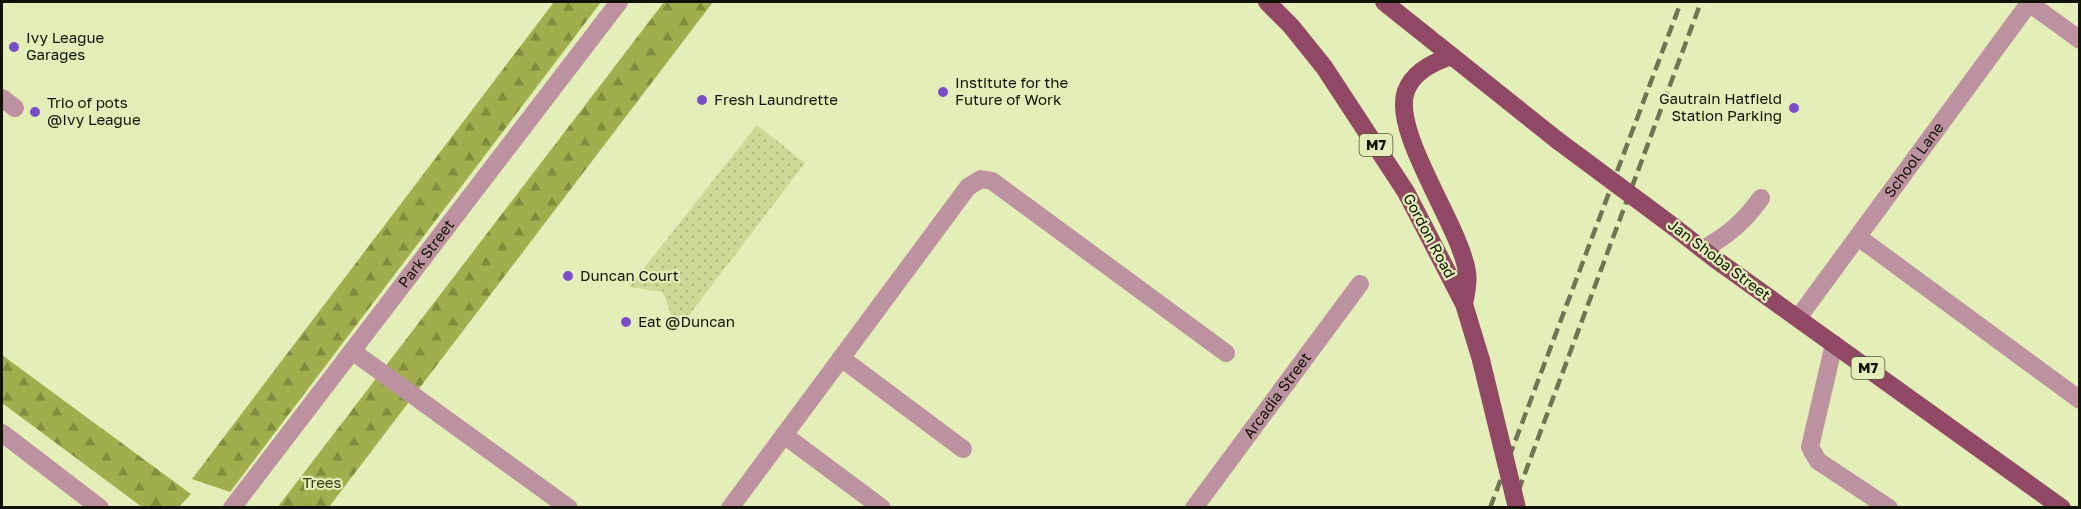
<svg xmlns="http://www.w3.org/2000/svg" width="2081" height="509" viewBox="0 0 2081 509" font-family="'Golos Text',sans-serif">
<defs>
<pattern id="green-dots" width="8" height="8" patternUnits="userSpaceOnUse" patternTransform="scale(1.5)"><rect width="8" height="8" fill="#cdd996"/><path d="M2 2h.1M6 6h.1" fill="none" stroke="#afb980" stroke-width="1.8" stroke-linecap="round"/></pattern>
<pattern id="forest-firs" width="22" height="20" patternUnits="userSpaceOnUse" patternTransform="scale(1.5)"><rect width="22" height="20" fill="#a0ae4d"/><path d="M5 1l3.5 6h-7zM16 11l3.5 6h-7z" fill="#818c3e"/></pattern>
</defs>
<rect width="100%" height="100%" fill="#e4eeb8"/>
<path fill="url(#green-dots)" d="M 757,125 L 805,163 L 677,331 L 663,292 L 629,287 Z"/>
<path fill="url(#forest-firs)" d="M 554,2 L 601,2 L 230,492 L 192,479 Z
M 664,2 L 713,2 L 329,507 L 277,508 Z
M 2,355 L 191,494 L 179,507 L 142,507 L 2,403 Z"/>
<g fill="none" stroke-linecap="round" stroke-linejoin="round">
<g stroke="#bc91a0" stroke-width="18">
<path d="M 2029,3 L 2080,40"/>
<path d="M 2,98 L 15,108"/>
<path d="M 1858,237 L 2080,400"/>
<path d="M 1702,249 C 1727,237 1745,221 1761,198"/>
<path id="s1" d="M 1798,318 L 2030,2"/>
<path d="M 1834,344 L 1810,447 L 1818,461 L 1889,508"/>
<path d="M 352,351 L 569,508"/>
<path d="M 841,358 L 963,449"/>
<path d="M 2,433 L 100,508"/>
<path d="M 784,435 L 882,508"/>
<path id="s2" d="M 232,508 L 619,2"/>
<path d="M 730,508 L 968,187 L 981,179 L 992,181 L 1226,353"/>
<path id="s3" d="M 1194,508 L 1360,284"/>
</g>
<path stroke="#914865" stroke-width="18" d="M 1267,2 L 1291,26 L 1324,67 L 1406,192 L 1464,304 L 1481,360
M 1384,2 L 1557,140
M 1452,56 C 1433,62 1413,72 1406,91 C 1391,132 1460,225 1467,272 C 1469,283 1466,293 1464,304
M 1674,227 L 1715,259 L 2062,508"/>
<path stroke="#6f7554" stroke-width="4.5" stroke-dasharray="12 6" stroke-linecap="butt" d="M 1490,508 L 1681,2
M 1512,508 L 1701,2"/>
<path stroke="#914865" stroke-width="18" d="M 1557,140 L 1674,227
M 1481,360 L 1517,508"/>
</g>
<g fill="#7a4ec7" stroke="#e4eeb8" stroke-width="2">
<circle cx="14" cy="47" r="6"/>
<circle cx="943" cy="92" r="6"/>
<circle cx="702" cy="100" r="6"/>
<circle cx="1794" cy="108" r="6"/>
<circle cx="35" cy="112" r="6"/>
<circle cx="568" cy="276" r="6"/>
<circle cx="626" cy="322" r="6"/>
</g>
<g text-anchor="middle" stroke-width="4.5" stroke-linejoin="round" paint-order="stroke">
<g fill="#e4eeb8" stroke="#505439" stroke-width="1.5">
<rect x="1359.5" y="134" width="33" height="22" rx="4.5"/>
<rect x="1851.5" y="357" width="33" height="22" rx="4.5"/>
</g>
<g font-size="14" font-weight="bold" fill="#101202">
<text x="1376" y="150">M7</text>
<text x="1868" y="373">M7</text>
</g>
<g font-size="15" fill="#101202" stroke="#e4eeb8" text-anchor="start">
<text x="26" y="43">Ivy League<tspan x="26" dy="17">Garages</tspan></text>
<text x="955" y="88">Institute for the<tspan x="955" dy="17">Future of Work</tspan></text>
<text x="1782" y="104" text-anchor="end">Gautrain Hatfield<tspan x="1782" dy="17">Station Parking</tspan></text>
<text x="714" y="105">Fresh Laundrette</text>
<text x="47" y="108">Trio of pots<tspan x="47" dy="17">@Ivy League</tspan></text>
<text x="580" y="281">Duncan Court</text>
<text x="638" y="327">Eat @Duncan</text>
</g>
<g font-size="15" fill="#101202" stroke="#e4eeb8">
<text dy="5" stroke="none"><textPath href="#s1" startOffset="196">School Lane</textPath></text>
<text transform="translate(1429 236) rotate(62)" y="5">Gordon Road</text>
<text dy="5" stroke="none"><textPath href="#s2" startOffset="320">Park Street</textPath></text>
<text transform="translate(1719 260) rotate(37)" y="5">Jan Shoba Street</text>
<text dy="5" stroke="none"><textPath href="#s3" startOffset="140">Arcadia Street</textPath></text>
</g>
<g font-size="15" fill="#343a11" stroke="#e4eeb8">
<text x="322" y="488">Trees</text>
</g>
</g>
<rect width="2081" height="509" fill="none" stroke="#101202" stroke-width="6"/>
</svg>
